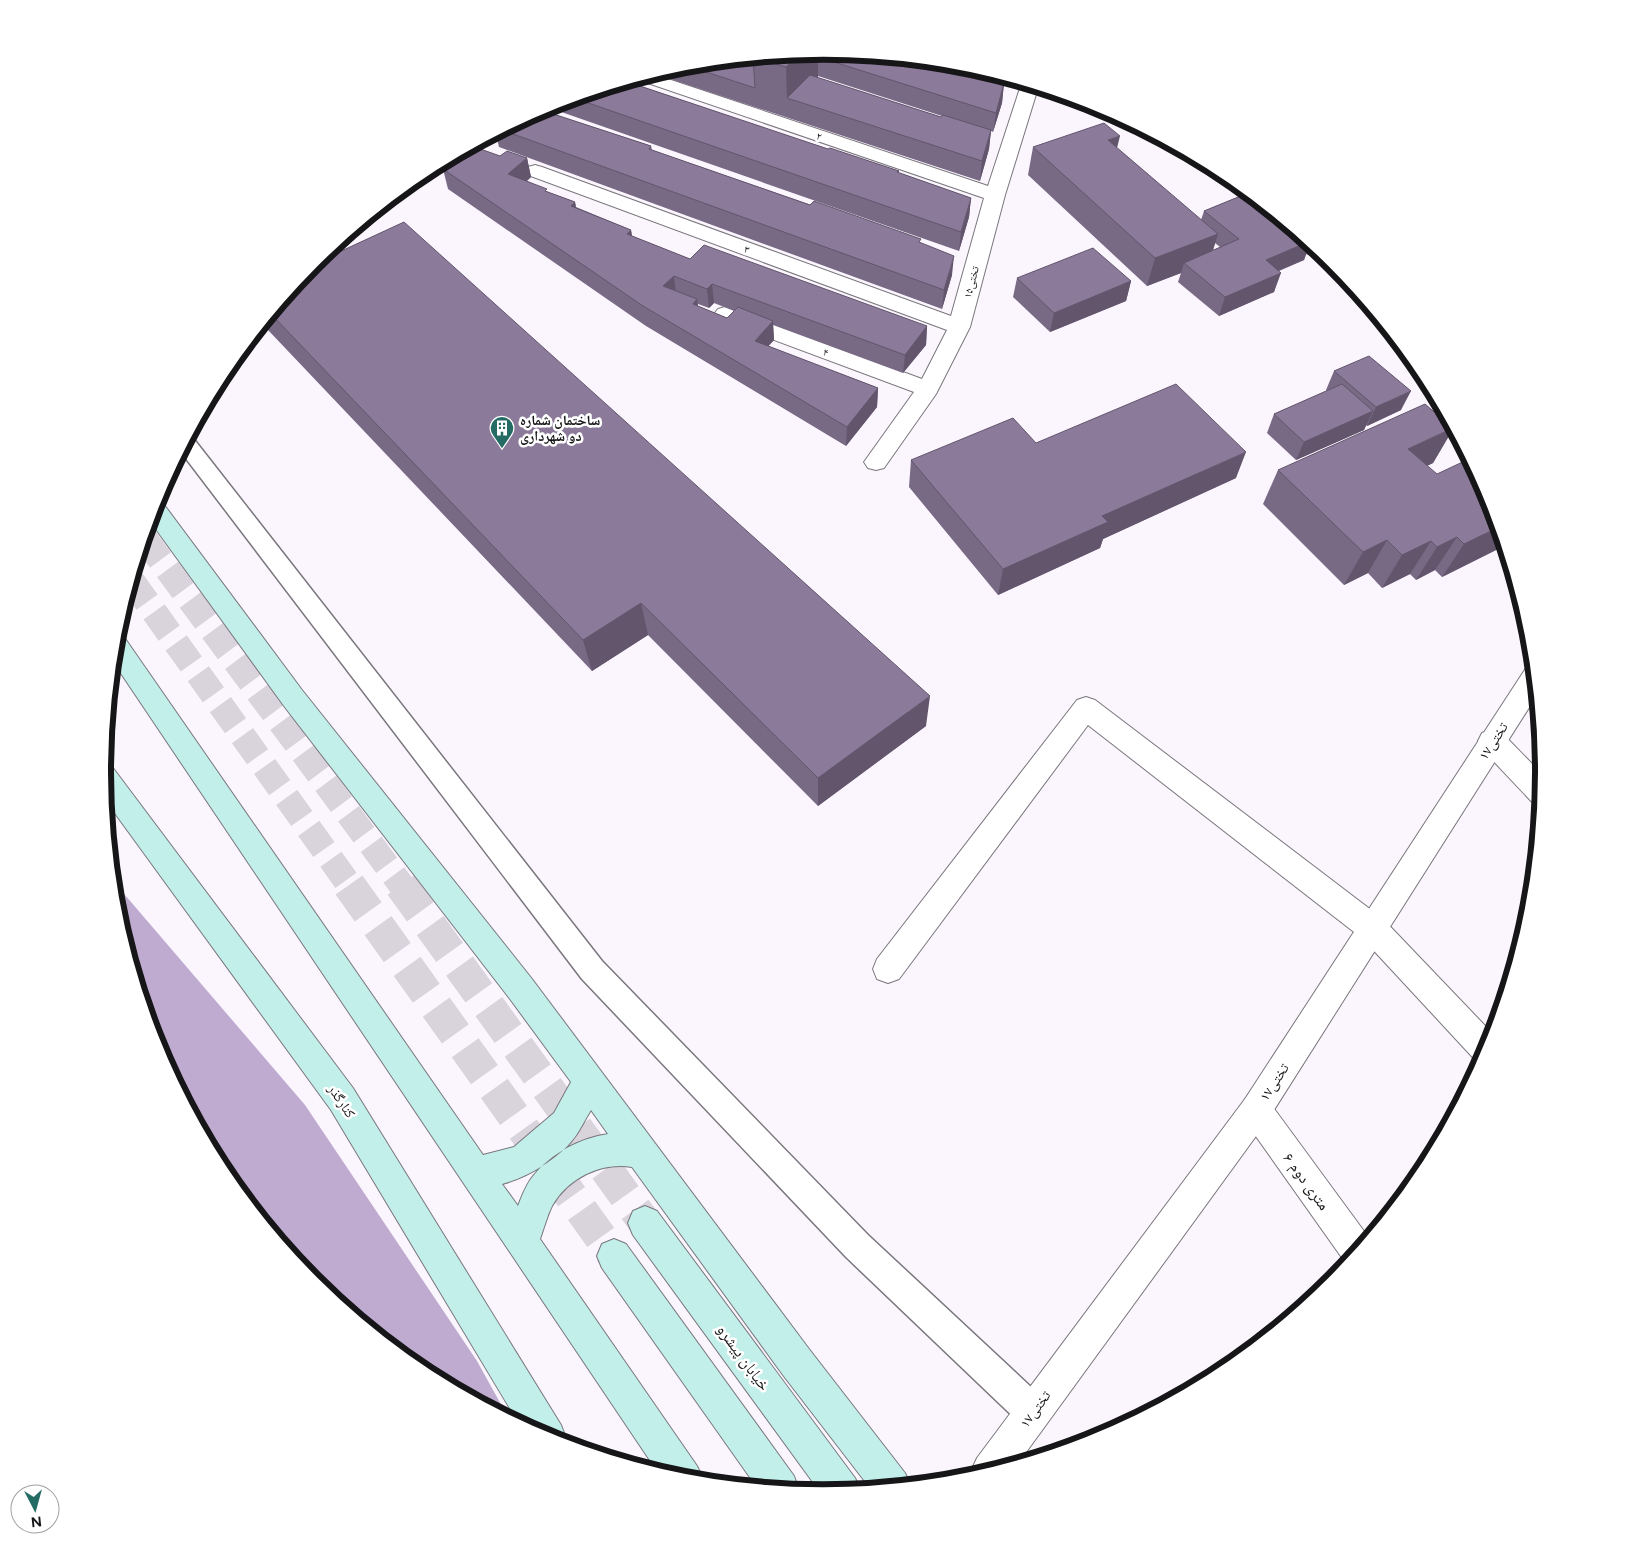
<svg xmlns="http://www.w3.org/2000/svg" width="1647" height="1544" viewBox="0 0 1647 1544" font-family="Figtree,'Noto Naskh Arabic',sans-serif">
<rect width="100%" height="100%" fill="#fbf6fe"/>
<path fill="#bfabcf" d="M 113,881 L 305,1105 L 477,1361 L 508,1417 L 423,1371 L 314,1281 L 224,1172 L 158,1048 L 117,912 Z"/>
<g fill="none" stroke-linecap="round" stroke-linejoin="round">
<path stroke="#d9d4dc" stroke-width="26" stroke-dasharray="26 12" stroke-linecap="butt" d="M 145,539 L 402,886
M 132,581 L 350,886"/>
<path stroke="#d9d4dc" stroke-width="33" stroke-dasharray="33 17" stroke-linecap="butt" d="M 349,885 L 614,1256
M 401,885 L 645,1223"/>
<g stroke="#7a767d" stroke-width="3">
<path id="service" d="M 189,437 L 193,438 L 602,961 L 868,1235 L 1045,1400 L 1049,1412 L 1045,1424 L 1033,1428 L 1021,1424 L 846,1257 L 582,979 L 181,452 Z"/>
</g>
<g stroke="#7a767d" stroke-width="2">
<path id="minor" d="M 653,74 L 988,186 L 1021,85 L 1022,83 L 1038,88 L 1005,195 L 970,327 L 936,394 L 884,468 L 876,470 L 868,468 L 864,462 L 914,392 L 718,319 L 714,314 L 718,309 L 725,307 L 732,309 L 922,379 L 947,330 L 528,175 L 525,171 L 528,167 L 535,165 L 542,167 L 951,316 L 984,198 L 636,79 Z
M 1086,697 L 1095,700 L 1383,919 L 1493,1034 L 1489,1048 L 1481,1063 L 1477,1062 L 1363,939 L 1088,725 L 899,979 L 888,983 L 877,979 L 873,969 L 877,959 L 1077,700 Z
M 1492,730 L 1502,733 L 1544,776 L 1541,805 L 1532,802 L 1482,749 L 1478,741 L 1482,733 Z
M 1256,1094 L 1267,1099 L 1369,1238 L 1347,1265 L 1245,1121 L 1240,1110 L 1245,1099 Z"/>
</g>
<g stroke="#7a767d" stroke-width="2">
<path id="tertiary" d="M 1534,666 L 1537,695 L 1267,1121 L 1019,1462 L 974,1476 L 971,1471 L 977,1458 L 1245,1099 L 1526,668 Z"/>
</g>
<g stroke="#7a767d" stroke-width="2">
<path id="secondary" d="M 157,500 L 162,502 L 302,690 L 532,979 L 809,1349 L 905,1473 L 910,1484 L 870,1488 L 783,1375 L 632,1167 C 601,1162 568,1178 552,1206 C 547,1216 544,1228 540,1239 L 697,1466 L 703,1479 L 702,1481 L 683,1479 L 657,1471 L 114,663 L 116,634 L 124,637 L 483,1155 L 514,1147 L 535,1129 L 554,1113 L 571,1082 L 510,999 L 284,706 L 150,521 ZM 591,1110 L 608,1134 C 581,1138 551,1153 534,1175 C 526,1184 522,1196 518,1206 L 502,1184 C 529,1177 562,1157 577,1134 C 582,1126 586,1118 591,1110 Z
M 103,764 L 113,768 L 353,1088 L 561,1425 L 566,1438 L 564,1443 L 547,1438 L 518,1422 L 331,1110 L 106,801 Z
M 645,1206 L 657,1211 L 855,1478 L 860,1489 L 820,1492 L 633,1235 L 628,1223 L 633,1211 Z
M 614,1239 L 626,1244 L 794,1476 L 799,1490 L 756,1486 L 602,1268 L 597,1256 L 602,1244 Z"/>
</g>
<use href="#service" fill="#fff" fill-rule="evenodd"/>
<use href="#minor" fill="#fff" fill-rule="evenodd"/>
<use href="#tertiary" fill="#fff" fill-rule="evenodd"/>
<use href="#secondary" fill="#c2efea" fill-rule="evenodd"/>
</g>
<path fill="#786985" fill-rule="evenodd" d="M 824,51 L 938,63 L 1004,83 L 1002,103 L 993,132 L 991,131 L 989,149 L 980,181 L 655,74 L 683,65 ZM 818,76 L 942,116 L 941,117 L 818,78 Z
M 628,82 L 828,149 L 899,171 L 899,173 L 971,198 L 969,217 L 959,251 L 547,107 L 548,106 Z
M 541,110 L 651,146 L 652,150 L 921,243 L 952,275 L 942,309 L 499,147 L 496,134 Z
M 1033,147 L 1117,148 L 1201,220 L 1204,211 L 1248,193 L 1333,263 L 1339,269 L 1306,254 L 1304,260 L 1279,271 L 1274,292 L 1219,316 L 1178,282 L 1181,273 L 1147,286 L 1028,175 ZM 1215,243 L 1220,247 L 1213,250 Z
M 527,158 L 531,177 L 527,181 L 548,192 L 575,202 L 576,207 L 631,230 L 632,236 L 690,259 L 927,326 L 926,345 L 903,373 L 773,325 L 774,340 L 768,346 L 878,388 L 877,407 L 846,446 L 646,326 L 448,189 L 443,169 ZM 714,303 L 734,311 L 727,318 L 698,306 L 698,304 L 709,308 Z
M 311,265 L 926,726 L 818,806 L 648,635 L 592,671 L 268,330 L 265,322 Z
M 1017,278 L 1131,281 L 1126,301 L 1050,332 L 1013,297 Z
M 1334,371 L 1401,410 L 1367,426 L 1366,425 L 1364,430 L 1296,460 L 1267,433 L 1274,414 L 1327,391 L 1326,390 Z
M 1453,429 L 1433,463 L 1427,466 L 1498,549 L 1442,577 L 1435,570 L 1416,580 L 1410,574 L 1382,588 L 1368,573 L 1344,585 L 1263,504 L 1278,470 Z
M 1036,443 L 1236,478 L 1103,539 L 1100,548 L 998,595 L 909,487 L 911,460 Z"/>
<path fill="#62556c" d="M 818,52 L 818,87 L 787,98 L 786,67 L 800,54 Z
M 1004,83 L 1002,103 L 993,132 L 996,113 Z
M 991,130 L 989,149 L 980,181 L 982,161 Z
M 1120,136 L 1113,164 L 1108,140 Z
M 527,158 L 531,177 L 513,193 L 508,174 Z
M 971,198 L 969,217 L 959,251 L 961,232 Z
M 575,202 L 578,221 L 571,206 Z
M 631,230 L 634,249 L 627,234 Z
M 1218,234 L 1209,263 L 1184,263 L 1181,273 L 1147,286 L 1155,258 Z
M 1308,242 L 1310,244 L 1304,260 L 1259,279 L 1266,260 Z
M 954,256 L 952,275 L 942,309 L 944,290 Z
M 1281,273 L 1274,292 L 1219,316 L 1225,297 Z
M 674,276 L 676,295 L 663,286 Z
M 1131,281 L 1126,301 L 1050,332 L 1054,313 Z
M 712,284 L 714,303 L 709,308 L 707,289 Z
M 697,299 L 699,318 L 693,304 Z
M 773,321 L 774,340 L 756,360 L 755,341 Z
M 927,326 L 926,345 L 903,373 L 905,355 Z
M 878,388 L 877,407 L 846,446 L 847,427 Z
M 1411,391 L 1401,410 L 1367,426 L 1376,407 Z
M 1373,411 L 1364,430 L 1296,460 L 1304,442 Z
M 1453,429 L 1433,463 L 1389,483 L 1408,449 Z
M 1246,452 L 1236,478 L 1103,539 L 1100,548 L 998,595 L 1003,569 L 1102,516 Z
M 1499,527 L 1503,542 L 1498,549 L 1442,577 L 1464,544 Z
M 1457,537 L 1435,570 L 1416,580 L 1437,547 Z
M 1387,540 L 1368,573 L 1344,585 L 1363,552 Z
M 1431,541 L 1410,574 L 1382,588 L 1402,555 Z
M 641,603 L 648,635 L 592,671 L 583,640 Z
M 930,696 L 926,726 L 818,806 L 818,778 Z"/>
<path fill="#8c7a9b" stroke="#62556c" d="M 824,51 L 936,62 L 1004,83 L 996,113 L 818,57 L 818,52 Z
M 800,54 L 786,67 L 757,58 Z
M 753,58 L 755,88 L 685,65 Z
M 810,75 L 941,117 L 943,115 L 991,130 L 982,161 L 787,98 Z
M 628,82 L 828,149 L 830,148 L 899,171 L 897,172 L 971,198 L 961,232 L 574,98 Z
M 541,110 L 651,146 L 649,149 L 810,205 L 814,201 L 921,239 L 919,242 L 954,256 L 944,290 L 502,130 Z
M 1104,123 L 1120,136 L 1108,140 L 1218,234 L 1155,258 L 1033,147 Z
M 472,146 L 500,156 L 507,151 L 527,158 L 508,174 L 547,189 L 545,191 L 575,202 L 571,206 L 631,230 L 627,234 L 690,259 L 704,245 L 927,326 L 905,355 L 712,284 L 707,289 L 674,276 L 663,286 L 697,299 L 693,304 L 727,318 L 738,307 L 773,321 L 755,341 L 878,388 L 847,427 L 643,306 L 443,169 L 469,148 Z
M 1248,193 L 1308,242 L 1266,260 L 1281,273 L 1225,297 L 1184,263 L 1239,239 L 1204,211 Z
M 404,222 L 930,696 L 818,778 L 641,603 L 583,640 L 271,314 L 311,265 Z
M 1093,248 L 1131,281 L 1054,313 L 1017,278 Z
M 1369,356 L 1411,391 L 1376,407 L 1334,371 Z
M 1176,384 L 1246,452 L 1102,516 L 1108,522 L 1003,569 L 911,460 L 1013,418 L 1036,443 Z
M 1342,384 L 1373,411 L 1304,442 L 1274,414 Z
M 1425,404 L 1453,428 L 1408,449 L 1437,474 L 1469,459 L 1489,496 L 1499,527 L 1464,544 L 1457,537 L 1437,547 L 1431,541 L 1402,555 L 1387,540 L 1363,552 L 1278,470 Z"/>
<defs>
<g id="building-pin" transform="scale(1.25)"><path d="M0 17L-7.5 6A9.5 9.5 0 1 1 7.5 6Z" fill="#236b63" stroke="#fff"/><path d="M-4-6H4V6H1V3H-1V6H-4ZM-2.5-4.3h1.7v1.8h-1.7ZM.8-4.3h1.7v1.8H.8ZM-2.5-1h1.7V.8h-1.7ZM.8-1h1.7V.8H.8Z" fill="#fff"/></g>
</defs>
<g fill-rule="evenodd">
<use href="#building-pin" x="502" y="428"/>
</g>
<g text-anchor="middle" stroke-width="5" stroke-linejoin="round" paint-order="stroke">
<g font-size="11" fill="#161518" stroke="#fff">
<text transform="translate(819 136) rotate(18)" y="4">۲</text>
<text transform="translate(747 249) rotate(20)" y="4">۳</text>
<text transform="translate(971 282) rotate(-75)" y="4">تختی۱۵</text>
<text transform="translate(826 352) rotate(20)" y="4">۴</text>
</g>
<g font-size="14" font-weight="bold" fill="#161518" stroke="#fff" text-anchor="start">
<text x="520" y="425">ساختمان شماره<tspan x="520" dy="16">دو شهرداری</tspan></text>
</g>
<g font-size="14" fill="#161518" stroke="#fff">
<text transform="translate(1493 741) rotate(-57)" y="5">تختی۱۷</text>
<text transform="translate(1274 1082) rotate(-57)" y="5">تختی۱۷</text>
<text transform="translate(342 1101) rotate(56)" y="5">کنارگذر</text>
<text transform="translate(1035 1409) rotate(-54)" y="5">تختی۱۷</text>
</g>
<g font-size="16" fill="#161518" stroke="#fff">
<text transform="translate(1307 1181) rotate(54)" y="6">۶ متری دوم</text>
<text transform="translate(744 1357) rotate(54)" y="6">خیابان پیشرو</text>
</g>
</g>
<path d="M0 0H1647V1544H0ZM111 772a712 712 0 1 1 1424 0a712 712 0 1 1-1424 0Z" fill="#fff" fill-rule="evenodd"/>
<path fill="none" stroke="#161518" stroke-width="6" d="M111 772a712 712 0 1 1 1424 0a712 712 0 1 1-1424 0Z"/>
<g transform="translate(35 1509) rotate(174)"><circle r="24" fill="#ffffff" stroke="#a2a1a3"/>
<path d="M0-4L9 19L0 12L-9 19Z" fill="#236b63"/>
<text y="-8" font-size="14" font-weight="bold" text-anchor="middle" fill="#161518">N</text>
</g>
</svg>
